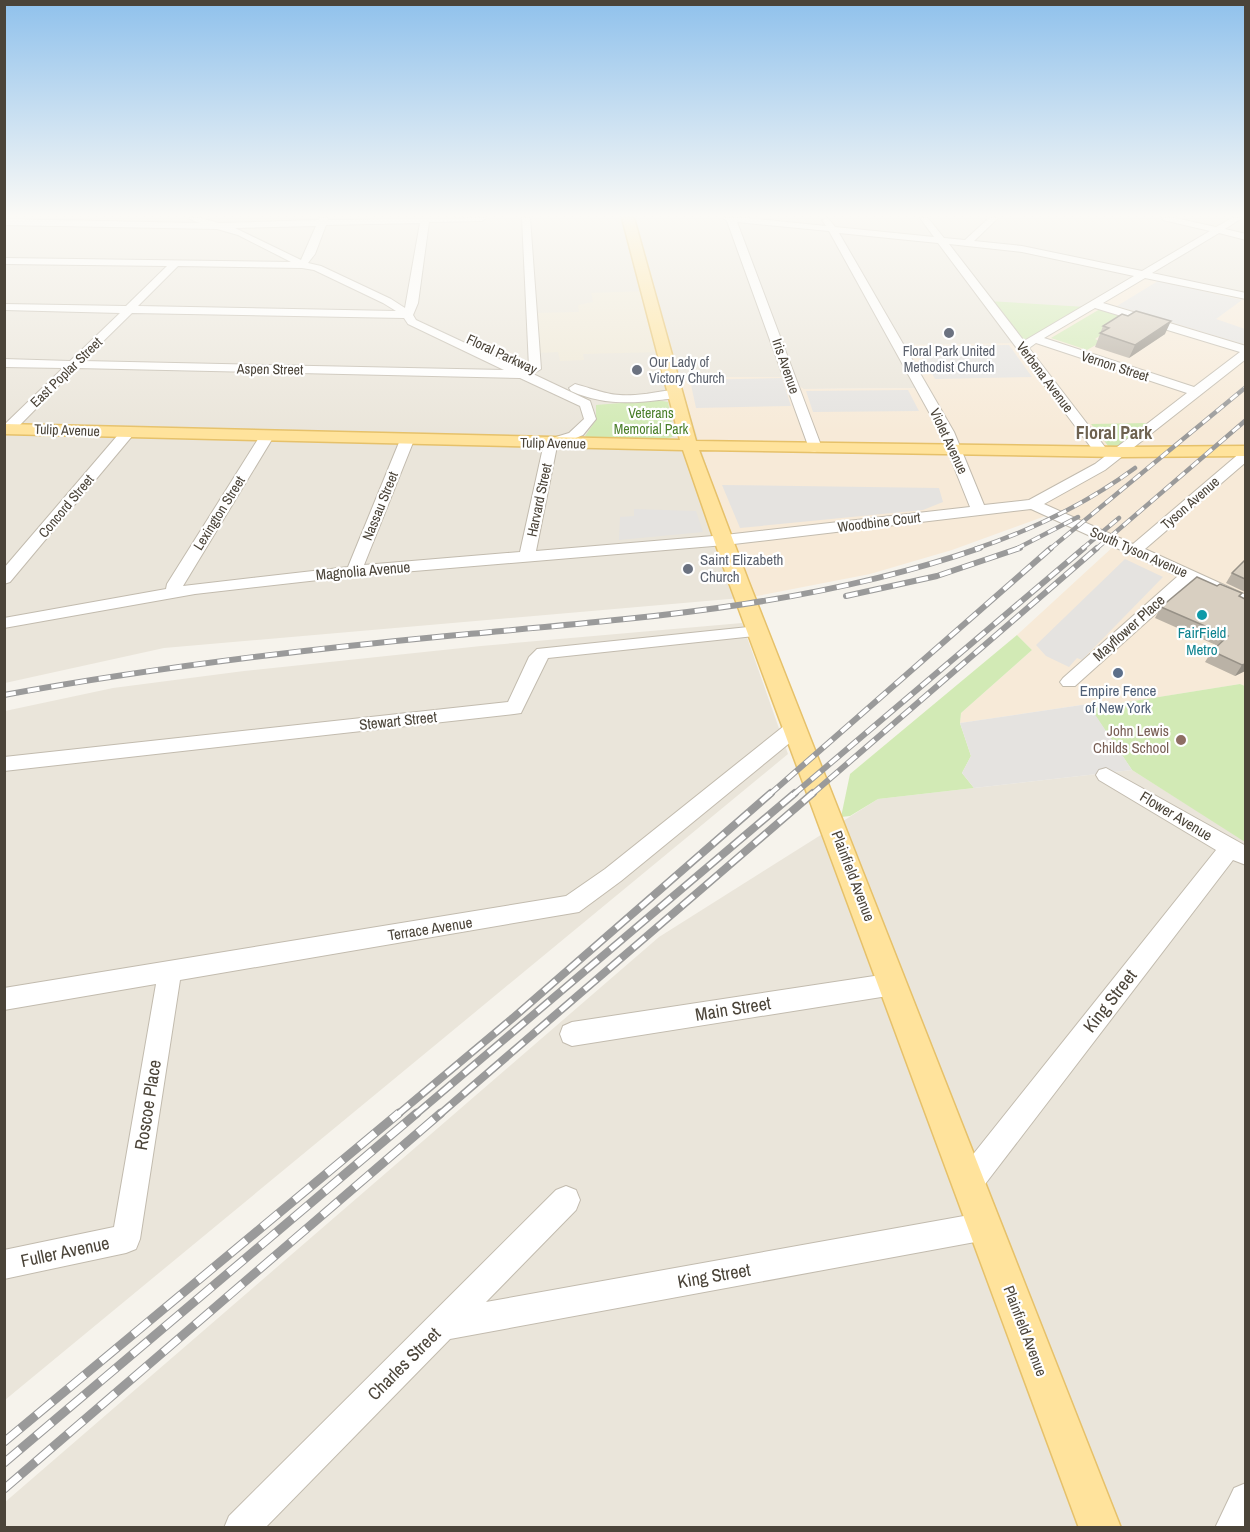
<svg xmlns="http://www.w3.org/2000/svg" width="1250" height="1532" viewBox="0 0 1250 1532" font-family="'Archivo Narrow',sans-serif">
<rect width="100%" height="100%" fill="#f6f3ec"/>
<path fill="#eae5da" d="M 4,218 L 1245,218 L 1245,296 L 1023,345 L 901,346 L 931,388 L 803,389 L 783,377 L 679,377 L 713,485 L 723,542 L 741,598 L 164,648 L 5,683 Z
M 742,623 L 788,754 L 5,1400 L 5,711 L 113,688 L 244,671 L 481,646 Z
M 1132,770 L 1245,841 L 1245,1527 L 5,1528 L 4,1503 L 659,937 L 878,799 Z"/>
<path fill="#f7ead8" d="M 1143,274 L 1245,296 L 1245,686 L 1240,684 L 1090,708 L 1088,704 L 960,723 L 961,713 L 1032,650 L 1017,635 L 1115,545 L 1048,515 L 952,550 L 870,574 L 747,598 L 723,542 L 713,485 L 678,377 L 783,377 L 804,389 L 930,388 L 900,345 L 1021,343 Z"/>
<path fill="#efe8d6" d="M 647,291 L 662,352 L 583,354 L 584,360 L 560,361 L 558,352 L 538,353 L 534,313 L 579,312 L 578,305 L 593,302 L 591,293 Z"/>
<path fill="#d2eab5" d="M 988,301 L 1086,307 L 1023,345 Z
M 1100,309 L 1135,320 L 1115,326 L 1095,339 L 1101,342 L 1087,350 L 1051,338 Z
M 657,400 L 668,402 L 674,436 L 664,440 L 591,439 L 585,436 L 596,420 L 596,405 Z
M 1147,423 L 1124,446 L 1109,447 L 1091,424 Z
M 1017,635 L 1032,650 L 961,713 L 960,723 L 971,756 L 962,773 L 974,788 L 878,799 L 850,816 L 841,817 L 850,774 Z
M 1240,684 L 1245,686 L 1245,842 L 1132,770 L 1090,708 Z"/>
<path fill="#e5e3e0" d="M 1158,281 L 1242,300 L 1216,319 L 1245,329 L 1245,342 L 1243,344 L 1117,306 Z
M 1009,345 L 1032,377 L 935,379 L 916,346 Z
M 782,378 L 791,406 L 696,408 L 690,380 Z
M 908,390 L 919,411 L 813,412 L 806,391 Z
M 722,485 L 939,488 L 943,502 L 923,510 L 740,528 Z
M 634,509 L 696,511 L 703,532 L 619,540 L 620,517 L 634,516 Z
M 1125,559 L 1163,577 L 1082,660 L 1077,658 L 1069,667 L 1046,656 L 1036,645 Z
M 1088,704 L 1132,770 L 974,788 L 962,773 L 971,756 L 960,723 Z"/>
<g fill="none" stroke-linecap="round" stroke-linejoin="round">
<g stroke="#c2bbae" stroke-width="2">
<path id="minor" d="M 188,218 L 200,218 L 219,223 L 319,220 L 320,218 L 328,218 L 328,220 L 486,218 L 482,221 L 429,222 L 418,303 L 413,315 L 416,320 L 523,370 L 529,367 L 522,218 L 530,218 L 541,369 L 533,374 L 590,401 L 596,419 L 583,435 L 557,446 L 536,551 L 725,535 L 970,507 L 940,432 L 829,231 L 737,222 L 822,448 L 815,452 L 810,451 L 727,221 L 723,218 L 748,218 L 826,226 L 822,220 L 828,218 L 835,227 L 934,237 L 920,218 L 928,218 L 944,238 L 965,240 L 989,218 L 998,218 L 974,241 L 1022,246 L 1142,271 L 1210,231 L 1163,220 L 1162,218 L 1175,218 L 1216,227 L 1232,218 L 1242,218 L 1225,229 L 1246,234 L 1246,240 L 1219,233 L 1152,273 L 1246,293 L 1246,299 L 1145,278 L 1103,303 L 1246,346 L 1246,359 L 1105,470 L 1044,504 L 1133,544 L 1241,452 L 1246,451 L 1246,462 L 1145,549 L 1246,595 L 1246,606 L 1191,582 L 1075,686 L 1063,686 L 1060,682 L 1063,678 L 1178,576 L 1031,509 L 725,545 L 354,576 L 195,594 L 4,628 L 4,618 L 166,589 L 167,584 L 260,436 L 267,432 L 274,436 L 183,586 L 348,567 L 400,440 L 407,436 L 414,440 L 364,565 L 520,552 L 544,443 L 546,440 L 569,433 L 584,419 L 580,406 L 520,378 L 76,368 L 13,432 L 4,432 L 4,425 L 63,368 L 4,367 L 4,359 L 70,361 L 120,313 L 4,310 L 4,304 L 126,306 L 167,266 L 4,264 L 4,258 L 291,262 L 238,235 L 217,229 L 4,225 L 4,219 L 199,223 ZM 420,223 L 405,308 L 391,299 L 321,266 L 308,263 L 315,254 L 326,225 ZM 316,226 L 301,260 L 235,228 ZM 839,233 L 938,243 L 1096,454 L 1106,454 L 1108,451 L 1029,348 L 1036,343 L 1187,393 L 1095,464 L 1029,500 L 984,505 L 954,432 ZM 949,244 L 1022,252 L 1134,276 L 1024,341 ZM 178,266 L 302,268 L 314,270 L 383,303 L 396,311 L 138,306 ZM 1095,308 L 1240,352 L 1194,387 L 1044,338 ZM 132,313 L 404,318 L 408,324 L 504,370 L 83,361 Z
M 575,384 C 604,392 612,398 645,394 C 655,393 673,387 681,394 C 676,399 667,399 659,400 C 627,404 600,404 571,391 L 569,388 Z
M 128,428 L 133,429 L 135,432 L 133,435 L 10,582 L 4,584 L 4,568 L 123,429 Z
M 758,626 L 764,627 L 766,631 L 764,635 L 548,658 L 521,713 L 514,714 L 4,771 L 4,757 L 508,702 L 529,657 L 537,649 Z
M 796,720 L 803,722 L 805,727 L 803,732 L 621,881 L 579,912 L 180,980 L 140,1239 L 136,1249 L 126,1253 L 4,1279 L 4,1250 L 114,1227 L 156,984 L 4,1010 L 4,988 L 566,896 L 605,869 L 789,722 Z
M 1106,768 L 1246,846 L 1246,865 L 1233,860 L 979,1192 L 969,1196 L 959,1192 L 955,1182 L 959,1172 L 1216,850 L 1099,780 L 1096,775 L 1099,770 Z
M 894,973 L 902,976 L 906,984 L 902,992 L 894,995 L 572,1046 L 563,1042 L 560,1034 L 563,1026 L 572,1022 Z
M 566,1186 L 576,1190 L 580,1200 L 576,1210 L 486,1302 L 986,1212 L 996,1216 L 1000,1226 L 996,1236 L 986,1240 L 450,1339 L 265,1528 L 224,1528 L 229,1516 L 556,1190 Z
M 1246,1483 L 1246,1528 L 1215,1528 L 1234,1488 Z"/>
</g>
<g stroke="#e6c16a" stroke-width="3">
<path id="major" d="M 622,218 L 634,218 L 696,441 L 1122,447 L 1246,446 L 1246,456 L 1122,457 L 699,450 L 748,580 L 1121,1528 L 1079,1528 L 728,580 L 683,450 L 4,434 L 4,424 L 680,440 Z"/>
</g>
<use href="#minor" fill="#fff" fill-rule="evenodd"/>
<use href="#major" fill="#ffe39c" fill-rule="evenodd"/>
<g stroke="#9a9a9a" stroke-width="4.5">
<path id="rail-far3" d="M 975,549 C 1032,530 1086,504 1135,468
M 1016,549 L 1078,517
M 1050,549 L 1246,387
M 1082,549 L 1119,518
M 1096,549 L 1246,420"/>
</g>
<g stroke="#9a9a9a" stroke-width="6">
<path id="rail-far2" d="M 846,596 L 937,576 L 1020,548
M 4,695 C 151,668 299,650 447,636 C 627,619 807,608 980,548
M 769,795 L 1051,548
M 793,795 L 1084,548
M 811,795 L 1097,548"/>
</g>
<g stroke="#9a9a9a" stroke-width="8">
<path id="rail-far1" d="M 397,1115 L 514,1017 L 771,793
M 415,1115 L 795,793
M 439,1115 L 813,793"/>
</g>
<g stroke="#9a9a9a" stroke-width="9">
<path id="rail" d="M 4,1442 L 399,1113
M 4,1463 L 417,1113
M 4,1489 L 441,1113"/>
</g>
<use href="#rail-far3" stroke="#fff" stroke-width="3" stroke-dasharray="9" stroke-linecap="butt"/>
<use href="#rail-far2" stroke="#fff" stroke-width="4" stroke-dasharray="12" stroke-linecap="butt"/>
<use href="#rail-far1" stroke="#fff" stroke-width="5" stroke-dasharray="16" stroke-linecap="butt"/>
<use href="#rail" stroke="#fff" stroke-width="7" stroke-dasharray="21" stroke-linecap="butt"/>
</g>
<path fill="#bab2a6" d="M 1103,326 L 1165,334 L 1129,358 L 1095,347 Z
M 1245,560 L 1245,592 L 1226,583 L 1232,573 Z
M 1217,586 L 1242,593 L 1240,596 L 1245,599 L 1245,671 L 1235,676 L 1205,662 L 1212,651 L 1218,646 L 1155,618 L 1161,607 Z"/>
<path fill="#979187" d="M 1171,321 L 1165,334 L 1129,358 L 1135,345 Z
M 1245,664 L 1245,671 L 1235,676 L 1242,665 Z"/>
<path fill="#d8cfc1" stroke="#979187" stroke-width="1.5" d="M 1136,311 L 1171,321 L 1135,345 L 1100,333 L 1109,328 L 1103,326 L 1122,314 L 1128,316 Z
M 1245,560 L 1245,579 L 1232,573 Z
M 1197,577 L 1217,586 L 1220,584 L 1242,593 L 1239,596 L 1245,599 L 1245,664 L 1242,665 L 1212,651 L 1228,636 L 1161,607 Z"/>
<linearGradient id="sky" x2="0" y2="1"><stop stop-color="#8fc1ec"/><stop offset="0.5" stop-color="#fbfaf6"/><stop offset="1" stop-color="#fbfaf6" stop-opacity="0"/></linearGradient>
<rect width="1250" height="432" fill="url(#sky)"/>
<g fill="#6b7280" stroke="#fff" stroke-width="2">
<circle cx="949" cy="333" r="6"/>
<circle cx="637" cy="370" r="6"/>
<circle cx="688" cy="569" r="6"/>
</g>
<circle fill="#0f9aa8" stroke="#fff" stroke-width="2" cx="1202" cy="615" r="6"/>
<circle fill="#5c6f8a" stroke="#fff" stroke-width="2" cx="1118" cy="673" r="6"/>
<circle fill="#8d6e63" stroke="#fff" stroke-width="2" cx="1181" cy="740" r="6"/>
<g text-anchor="middle" stroke-width="4.5" stroke-linejoin="round" paint-order="stroke">
<g font-size="14" fill="#5b616d" stroke="#fff">
<text x="949" y="356">Floral Park United<tspan x="949" dy="16">Methodist Church</tspan></text>
<text x="649" y="367" text-anchor="start">Our Lady of<tspan x="649" dy="16">Victory Church</tspan></text>
</g>
<g font-size="14" fill="#4b4439" stroke="#fff">
<text transform="translate(502 354) rotate(25)" y="5">Floral Parkway</text>
<text transform="translate(786 366) rotate(71)" y="5">Iris Avenue</text>
<text transform="translate(1115 366) rotate(18)" y="5">Vernon Street</text>
<text transform="translate(270 369) rotate(1)" y="5">Aspen Street</text>
<text transform="translate(66 372) rotate(-44)" y="5">East Poplar Street</text>
<text transform="translate(1045 377) rotate(53)" y="5">Verbena Avenue</text>
<text transform="translate(67 430) rotate(2)" y="5">Tulip Avenue</text>
<text transform="translate(949 441) rotate(65)" y="5">Violet Avenue</text>
<text transform="translate(553 443) rotate(1)" y="5">Tulip Avenue</text>
<text transform="translate(539 500) rotate(-78)" y="5">Harvard Street</text>
<text transform="translate(1190 503) rotate(-41)" y="5">Tyson Avenue</text>
<text transform="translate(66 506) rotate(-50)" y="5">Concord Street</text>
<text transform="translate(380 506) rotate(-68)" y="5">Nassau Street</text>
<text transform="translate(219 513) rotate(-58)" y="5">Lexington Street</text>
<text transform="translate(879 522) rotate(-7)" y="5">Woodbine Court</text>
<text transform="translate(1139 552) rotate(24)" y="5">South Tyson Avenue</text>
</g>
<g font-size="14" fill="#4a7f2a" stroke="#fff">
<text x="651" y="418">Veterans<tspan x="651" dy="16">Memorial Park</tspan></text>
</g>
<g font-size="15" fill="#5b616d" stroke="#fff" text-anchor="start">
<text x="700" y="565">Saint Elizabeth<tspan x="700" dy="17">Church</tspan></text>
</g>
<g font-size="15" fill="#4b4439" stroke="#fff">
<text transform="translate(363 571) rotate(-5)" y="5">Magnolia Avenue</text>
<text transform="translate(1129 628) rotate(-42)" y="5">Mayflower Place</text>
<text transform="translate(398 721) rotate(-6)" y="5">Stewart Street</text>
<text transform="translate(1176 816) rotate(31)" y="5">Flower Avenue</text>
<text transform="translate(853 876) rotate(69)" y="5">Plainfield Avenue</text>
<text transform="translate(430 929) rotate(-9)" y="5">Terrace Avenue</text>
<text transform="translate(1025 1331) rotate(69)" y="5">Plainfield Avenue</text>
</g>
<g font-size="15" fill="#0d838f" stroke="#fff">
<text x="1202" y="638">FairField<tspan x="1202" dy="17">Metro</tspan></text>
</g>
<g font-size="15" fill="#4e5e75" stroke="#fff">
<text x="1118" y="696">Empire Fence<tspan x="1118" dy="17">of New York</tspan></text>
</g>
<g font-size="15" fill="#785e54" stroke="#fff" text-anchor="end">
<text x="1169" y="736">John Lewis<tspan x="1169" dy="17">Childs School</tspan></text>
</g>
<g font-size="18" font-weight="bold" fill="#6e6250" stroke="#fff">
<text x="1114" y="439">Floral Park</text>
</g>
<g font-size="18" fill="#4b4439" stroke="#fff">
<text transform="translate(1110 1001) rotate(-52)" y="6">King Street</text>
<text transform="translate(733 1009) rotate(-9)" y="6">Main Street</text>
<text transform="translate(148 1105) rotate(-81)" y="6">Roscoe Place</text>
<text transform="translate(65 1252) rotate(-12)" y="6">Fuller Avenue</text>
<text transform="translate(714 1276) rotate(-10)" y="6">King Street</text>
<text transform="translate(404 1364) rotate(-45)" y="6">Charles Street</text>
</g>
</g>
<rect width="1250" height="1532" fill="none" stroke="#4b4439" stroke-width="12"/>
</svg>
